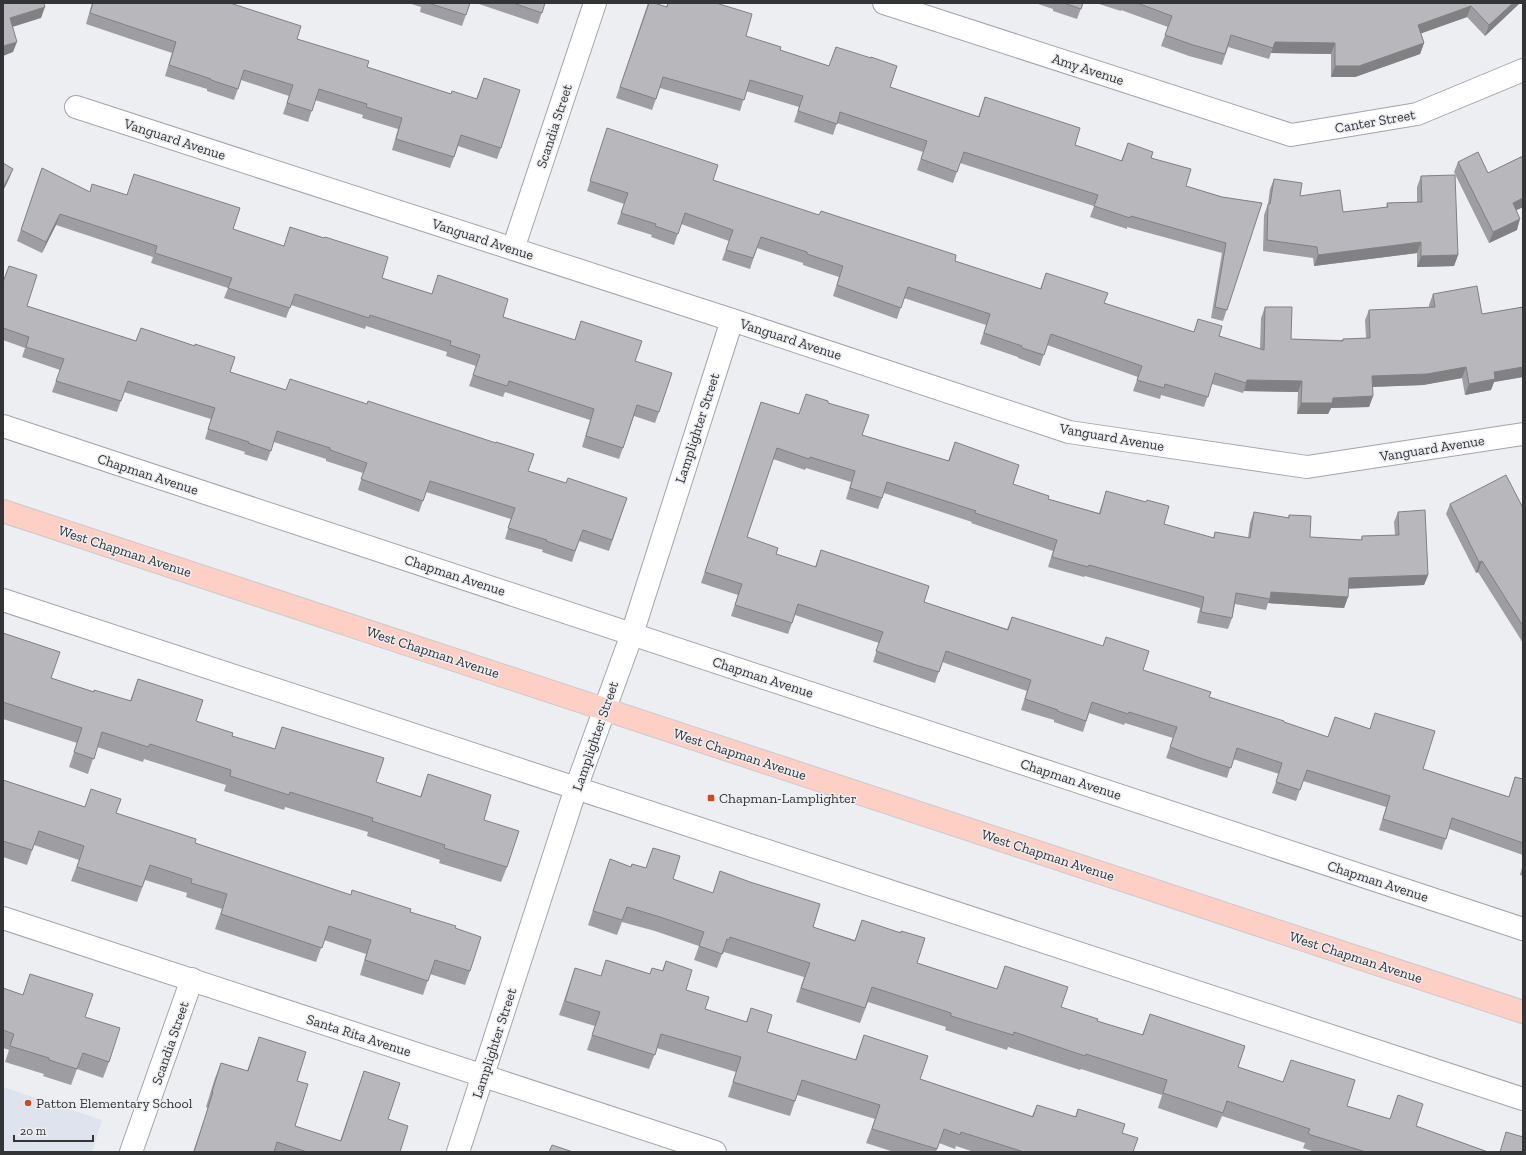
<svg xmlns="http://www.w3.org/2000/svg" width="1526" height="1155" viewBox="0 0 1526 1155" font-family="'Zilla Slab',serif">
<rect width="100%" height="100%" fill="#edeef2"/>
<path fill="#dfe3ee" d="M 3,1087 L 102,1120 L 92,1152 L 3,1152 Z"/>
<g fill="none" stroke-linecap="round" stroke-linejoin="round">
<g stroke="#a4a5a9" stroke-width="24">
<path id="minor" d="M 884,3 L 1291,135 L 1417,114 L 1523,70
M 76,107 L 732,320 L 1069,432 L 1307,467 L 1523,434
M 513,249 L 595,3
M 3,426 L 1523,929
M 3,600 L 1523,1099
M 3,918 L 715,1152
M 131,1152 L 192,979
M 458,1152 L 576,788 L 632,634 L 732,320"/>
</g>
<g stroke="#cacaca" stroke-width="24">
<path id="major" d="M 3,511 L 1523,1012"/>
</g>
<use href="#minor" stroke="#fff" stroke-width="22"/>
<use href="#major" stroke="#fed0c5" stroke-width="22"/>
</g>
<path fill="#9e9da1" d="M 92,3 L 230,3 L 297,39 L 367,67 L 451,94 L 476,99 L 484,78 L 501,148 L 497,159 L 458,146 L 450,168 L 392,150 L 398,129 L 362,118 L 363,115 L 315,100 L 308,122 L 283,114 L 289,96 L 241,80 L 234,100 L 207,91 L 207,89 L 165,76 L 172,53 L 86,24 Z
M 408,3 L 470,3 L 462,26 L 420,12 L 421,7 Z
M 476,3 L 545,3 L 538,24 Z
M 648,3 L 666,7 L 668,3 L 716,3 L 746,36 L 780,50 L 829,66 L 836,47 L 890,87 L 978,117 L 985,97 L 1075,145 L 1121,161 L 1128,143 L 1151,158 L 1186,186 L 1222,197 L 1262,203 L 1223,321 L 1211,318 L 1222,253 L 1127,227 L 1127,229 L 1090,217 L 1094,206 L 960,163 L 953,183 L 917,170 L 923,152 L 837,123 L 833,135 L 794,122 L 799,107 L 746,91 L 740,111 L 660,88 L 652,110 L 616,98 Z
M 1035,3 L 1083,3 L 1077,19 L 1053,11 L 1053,9 Z
M 1096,3 L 1520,3 L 1485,36 L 1467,17 L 1421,33 L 1424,43 L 1420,54 L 1355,77 L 1331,77 L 1331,54 L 1271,53 L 1269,59 L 1228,47 L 1222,65 L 1189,56 L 1161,46 L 1168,27 L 1121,10 L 1121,11 Z
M 607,128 L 713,180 L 955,261 L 1040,289 L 1046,273 L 1104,303 L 1194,332 L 1198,319 L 1219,336 L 1260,349 L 1261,318 L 1265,307 L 1291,339 L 1342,340 L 1343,339 L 1366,338 L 1365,320 L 1369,310 L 1429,307 L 1429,305 L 1433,294 L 1482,314 L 1523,307 L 1523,377 L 1494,382 L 1491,390 L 1465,395 L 1462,378 L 1423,385 L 1372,387 L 1373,396 L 1369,407 L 1331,408 L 1328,414 L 1297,414 L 1298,392 L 1244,391 L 1243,393 L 1212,384 L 1204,407 L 1161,395 L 1160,399 L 1133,391 L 1138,377 L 1047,345 L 1040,366 L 1018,358 L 1018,357 L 980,344 L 986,325 L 904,298 L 897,319 L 833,296 L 839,277 L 803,265 L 803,263 L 757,248 L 750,269 L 722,260 L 729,241 L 681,224 L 674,245 L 651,237 L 652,235 L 617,224 L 624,204 L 587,191 Z
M 1523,156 L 1523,207 L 1516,210 L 1517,230 L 1489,243 L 1454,172 L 1458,162 L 1488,173 Z
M 42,168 L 89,192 L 127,195 L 134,174 L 233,229 L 284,246 L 290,227 L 382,278 L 432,294 L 438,275 L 503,317 L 575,340 L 581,321 L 635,361 L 659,412 L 655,423 L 634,416 L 619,459 L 582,447 L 590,420 L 505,392 L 503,397 L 469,386 L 476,366 L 446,356 L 447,352 L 366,326 L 365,329 L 291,305 L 286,318 L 224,298 L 228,288 L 151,263 L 153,257 L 56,225 L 42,253 L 17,241 Z
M 1421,176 L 1458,255 L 1454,266 L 1417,267 L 1417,253 L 1314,266 L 1313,258 L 1263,251 L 1264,215 L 1268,204 L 1270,189 L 1274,179 L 1300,196 L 1343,212 L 1386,208 L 1387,203 L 1417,202 L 1417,187 Z
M 3,281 L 27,306 L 136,341 L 141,328 L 230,372 L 286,390 L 290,379 L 528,471 L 566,483 L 627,498 L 609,551 L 579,541 L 572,562 L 542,552 L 543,550 L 505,539 L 511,519 L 426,492 L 419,512 L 358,490 L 363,473 L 326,461 L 326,459 L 274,442 L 267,461 L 244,454 L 245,452 L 205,439 L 211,419 L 124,392 L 117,412 L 52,392 L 60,370 L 22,357 L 25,348 L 3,340 Z
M 761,402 L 799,414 L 828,403 L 862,435 L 948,461 L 955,442 L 1013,484 L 1048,499 L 1099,513 L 1106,491 L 1164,524 L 1213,538 L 1215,532 L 1248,538 L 1250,523 L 1254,512 L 1288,518 L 1289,515 L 1310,537 L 1361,540 L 1362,536 L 1395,535 L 1394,522 L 1398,512 L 1428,575 L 1424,585 L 1348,588 L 1348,597 L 1344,608 L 1268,603 L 1266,610 L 1235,604 L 1232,618 L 1228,629 L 1197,623 L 1200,608 L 1085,576 L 1084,577 L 1048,567 L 1053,551 L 971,523 L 972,522 L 884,493 L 878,509 L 846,499 L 851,482 L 806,468 L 805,470 L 773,459 L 747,537 L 776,554 L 815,567 L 821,550 L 924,602 L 1007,629 L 1012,617 L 1209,697 L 1328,737 L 1335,717 L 1370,729 L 1375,713 L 1423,769 L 1509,797 L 1515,777 L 1523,779 L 1523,855 L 1449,829 L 1442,850 L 1379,830 L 1386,807 L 1303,781 L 1296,801 L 1272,793 L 1279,774 L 1233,759 L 1227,778 L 1199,769 L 1166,758 L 1173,738 L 1125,723 L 1124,725 L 1089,713 L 1083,732 L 1054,722 L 1054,720 L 1021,710 L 1027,691 L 942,662 L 935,683 L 912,675 L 873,662 L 879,643 L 795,615 L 788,634 L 731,616 L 738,595 L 701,583 Z
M 1450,504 L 1523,508 L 1523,643 L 1478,572 L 1476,573 L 1446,514 Z
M 3,633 L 51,678 L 94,692 L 130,701 L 138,679 L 196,721 L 232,736 L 275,749 L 282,727 L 376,782 L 420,797 L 428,774 L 484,820 L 507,867 L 501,882 L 439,863 L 440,860 L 367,836 L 368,832 L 285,807 L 284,810 L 224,791 L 226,785 L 144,759 L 143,762 L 97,747 L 88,774 L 69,767 L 77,743 L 3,719 Z
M 3,780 L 85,807 L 116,813 L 195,843 L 351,895 L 410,912 L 455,928 L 470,971 L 465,985 L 430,974 L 423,995 L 360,975 L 366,954 L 324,940 L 316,962 L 215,929 L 222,909 L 186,897 L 187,893 L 145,880 L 137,902 L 71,881 L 79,860 L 34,845 L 27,865 L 3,857 Z
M 653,848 L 673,879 L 713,893 L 720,871 L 813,927 L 855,940 L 862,920 L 917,963 L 997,989 L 1005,966 L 1061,1007 L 1097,1021 L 1142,1035 L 1150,1014 L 1238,1067 L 1347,1106 L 1390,1119 L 1398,1095 L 1416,1126 L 1488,1152 L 1315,1152 L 1303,1148 L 1305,1143 L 1222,1116 L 1217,1128 L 1158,1108 L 1162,1095 L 1081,1069 L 1080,1070 L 1008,1047 L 1007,1050 L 945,1030 L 946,1027 L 868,1002 L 860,1023 L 796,1002 L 804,977 L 724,952 L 723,954 L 722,954 L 717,968 L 694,960 L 699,946 L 655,931 L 622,922 L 617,935 L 588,925 L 610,859 L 631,867 L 646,868 Z
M 1523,864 L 1523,876 L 1520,875 Z
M 606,960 L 650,974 L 662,971 L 666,961 L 686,990 L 705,1009 L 746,1022 L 751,1008 L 767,1032 L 855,1060 L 864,1035 L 920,1079 L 1032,1116 L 1037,1105 L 1075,1117 L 1078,1109 L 1122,1133 L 1133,1152 L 974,1152 L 956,1146 L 955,1149 L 939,1143 L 936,1152 L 894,1152 L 866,1143 L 875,1119 L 797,1095 L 790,1116 L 728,1097 L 736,1072 L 657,1048 L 649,1069 L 587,1050 L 595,1026 L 559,1015 L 575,968 L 601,976 Z
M 30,974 L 85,1017 L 109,1062 L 103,1078 L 77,1069 L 71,1085 L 43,1076 L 44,1074 L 5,1062 L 9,1050 L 3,1048 L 3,988 L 23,995 Z
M 259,1037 L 297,1081 L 295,1126 L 340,1141 L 364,1071 L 388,1119 L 400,1152 L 193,1152 L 208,1108 L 206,1107 L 215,1078 L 221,1063 L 247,1071 Z"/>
<path fill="#818083" d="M 1513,3 L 1520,3 L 1485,36 L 1489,25 Z
M 1471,6 L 1467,17 L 1414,36 L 1418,25 Z
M 45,7 L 41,18 L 6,29 L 10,18 Z
M 17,42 L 13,52 L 3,56 L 3,46 Z
M 1275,42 L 1335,43 L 1331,54 L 1271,53 Z
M 1424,43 L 1420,54 L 1355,77 L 1331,77 L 1335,66 Z
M 13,169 L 9,179 L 3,191 L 3,188 Z
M 1523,198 L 1523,207 L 1509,214 L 1513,203 Z
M 60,214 L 56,225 L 42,253 L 46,242 Z
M 1520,219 L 1517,230 L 1489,243 L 1493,232 Z
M 1421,242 L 1417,253 L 1314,266 L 1318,255 Z
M 1458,255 L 1454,266 L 1417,267 L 1421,256 Z
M 1466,367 L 1462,378 L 1423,385 L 1368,387 L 1372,376 Z
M 1523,367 L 1523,377 L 1494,382 L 1491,390 L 1465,395 L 1469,384 L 1494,372 Z
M 1247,380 L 1302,381 L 1298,392 L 1244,391 Z
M 1373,396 L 1369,407 L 1331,408 L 1328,414 L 1297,414 L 1301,403 L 1333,398 Z
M 1482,561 L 1478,572 L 1476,573 L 1479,562 Z
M 1428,575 L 1424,585 L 1345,589 L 1349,578 Z
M 1271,592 L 1348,597 L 1344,608 L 1268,603 L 1270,599 Z"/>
<path fill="#b8b7bb" stroke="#818083" d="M 3,3 L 44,3 L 45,7 L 10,18 L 17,42 L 3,46 Z
M 93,3 L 230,3 L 301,26 L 297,39 L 369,61 L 367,67 L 451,94 L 452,91 L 477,99 L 484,78 L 520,90 L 501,148 L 461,135 L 454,157 L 396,139 L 402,118 L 366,107 L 367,104 L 319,89 L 312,111 L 287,103 L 293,85 L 244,70 L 238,89 L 211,80 L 211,79 L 169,65 L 176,42 L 90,13 Z
M 428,3 L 470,3 L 466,15 Z
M 513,3 L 545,3 L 542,13 Z
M 649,3 L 654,3 L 667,7 L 668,3 L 716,3 L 752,14 L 746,36 L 781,47 L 780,50 L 829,66 L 836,47 L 871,58 L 871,57 L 897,66 L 890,87 L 979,117 L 985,97 L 1080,128 L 1075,145 L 1122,161 L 1128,143 L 1153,152 L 1151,158 L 1191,169 L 1186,186 L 1222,197 L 1262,203 L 1227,310 L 1215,307 L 1226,243 L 1131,216 L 1130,218 L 1094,206 L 1098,195 L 964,152 L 957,172 L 921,159 L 927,141 L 840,112 L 837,124 L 798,111 L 803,96 L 750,80 L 744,100 L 663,77 L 656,99 L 620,87 Z
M 1064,3 L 1083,3 L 1081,9 Z
M 1137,3 L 1513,3 L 1489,25 L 1471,6 L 1418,25 L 1424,43 L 1359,66 L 1335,66 L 1335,43 L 1275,42 L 1273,48 L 1231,35 L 1225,54 L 1193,45 L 1165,35 L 1172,16 Z
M 607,128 L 718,165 L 713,180 L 819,215 L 821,211 L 956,255 L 955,261 L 1041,289 L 1046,273 L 1108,293 L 1104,303 L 1194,332 L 1198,319 L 1222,326 L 1219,336 L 1264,350 L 1265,307 L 1292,307 L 1291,339 L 1343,341 L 1343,339 L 1370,338 L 1369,310 L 1435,307 L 1433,294 L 1477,286 L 1482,314 L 1523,307 L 1523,367 L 1494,372 L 1495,379 L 1469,384 L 1466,367 L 1427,374 L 1372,376 L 1373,396 L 1333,398 L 1332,403 L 1301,403 L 1302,381 L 1247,380 L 1246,383 L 1215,373 L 1208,397 L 1165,384 L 1164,388 L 1137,380 L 1142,366 L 1051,334 L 1044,355 L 1022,348 L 1022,346 L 984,333 L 990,314 L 908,287 L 901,308 L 837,285 L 843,266 L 807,254 L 807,252 L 761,237 L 753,258 L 726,250 L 733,230 L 685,213 L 678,234 L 655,226 L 656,224 L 621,213 L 628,193 L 590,181 Z
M 1478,152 L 1488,173 L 1523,156 L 1523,198 L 1513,203 L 1520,219 L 1493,232 L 1458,162 Z
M 3,163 L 13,169 L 3,188 Z
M 42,168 L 90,192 L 92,184 L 127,195 L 134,174 L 240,208 L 233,229 L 284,246 L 290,227 L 324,238 L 325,237 L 388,257 L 382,278 L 432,294 L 438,275 L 508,299 L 503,317 L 575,340 L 581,321 L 642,341 L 635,361 L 672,373 L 659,412 L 637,405 L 623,448 L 586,436 L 594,409 L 509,381 L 507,386 L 473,375 L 480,355 L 450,345 L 451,341 L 370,315 L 369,318 L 295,294 L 290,308 L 228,288 L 232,278 L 155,253 L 157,246 L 60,214 L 46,242 L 21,230 Z
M 1455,175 L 1458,255 L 1421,256 L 1421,242 L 1318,255 L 1317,247 L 1267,240 L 1268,204 L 1270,204 L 1274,179 L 1302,183 L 1300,196 L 1340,190 L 1343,212 L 1388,207 L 1387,203 L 1422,202 L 1421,176 Z
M 9,266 L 37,275 L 27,306 L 136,341 L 141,328 L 195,346 L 195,344 L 235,357 L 230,372 L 286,390 L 290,379 L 367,404 L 368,401 L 496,443 L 496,442 L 534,454 L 528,471 L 566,483 L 568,478 L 627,498 L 612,540 L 583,530 L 575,551 L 546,541 L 547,540 L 508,528 L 515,508 L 430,481 L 423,501 L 361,479 L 367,463 L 330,450 L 330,448 L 277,431 L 271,451 L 248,443 L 249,442 L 208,429 L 215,408 L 128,381 L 121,401 L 56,381 L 64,359 L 26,347 L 29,337 L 3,328 L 3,282 Z
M 806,394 L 828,401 L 828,403 L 869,415 L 862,435 L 949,461 L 955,442 L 1019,465 L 1013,484 L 1049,496 L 1048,499 L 1100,514 L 1106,491 L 1146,502 L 1147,500 L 1169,506 L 1164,524 L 1214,538 L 1215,532 L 1250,538 L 1254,512 L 1289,518 L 1289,515 L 1311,516 L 1310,537 L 1362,540 L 1362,536 L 1399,535 L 1398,512 L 1425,510 L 1428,575 L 1349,578 L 1348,597 L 1271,592 L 1270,599 L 1236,593 L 1232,618 L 1201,612 L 1204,597 L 1089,565 L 1088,567 L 1052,557 L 1057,540 L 975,513 L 976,511 L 887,482 L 882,498 L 850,488 L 855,471 L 810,457 L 809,459 L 777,448 L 747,537 L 778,548 L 776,554 L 816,567 L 821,550 L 929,586 L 924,602 L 1008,630 L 1012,617 L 1103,646 L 1106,637 L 1149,651 L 1143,670 L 1211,692 L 1209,697 L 1284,721 L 1284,722 L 1328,737 L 1335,717 L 1370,729 L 1375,713 L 1435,731 L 1423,769 L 1509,797 L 1515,777 L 1523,779 L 1523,843 L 1452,818 L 1446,839 L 1383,819 L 1390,796 L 1307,770 L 1300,790 L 1276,782 L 1282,763 L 1237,748 L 1231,768 L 1203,759 L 1170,747 L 1177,727 L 1129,712 L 1128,714 L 1092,702 L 1086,721 L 1057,711 L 1058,710 L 1025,699 L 1031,680 L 946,651 L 939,672 L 916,665 L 876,651 L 883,632 L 798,604 L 792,623 L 735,605 L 742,584 L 705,572 L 761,402 L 799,414 Z
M 1506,475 L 1523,508 L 1523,626 L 1482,561 L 1479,562 L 1450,504 Z
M 3,633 L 60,652 L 51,678 L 94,692 L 94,690 L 131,701 L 138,679 L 203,700 L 196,721 L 233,733 L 232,736 L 275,749 L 282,727 L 384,758 L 376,782 L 421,797 L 428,774 L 491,795 L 484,820 L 519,831 L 507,867 L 444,848 L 445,845 L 372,821 L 373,818 L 290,792 L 289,795 L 230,776 L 231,770 L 150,744 L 148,747 L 102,732 L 94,759 L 74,752 L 82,728 L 3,702 Z
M 3,780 L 85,807 L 91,789 L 121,799 L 116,813 L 196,839 L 195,843 L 351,895 L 352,890 L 411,909 L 410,912 L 456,926 L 455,928 L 481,937 L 470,971 L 435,960 L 428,981 L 365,960 L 371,940 L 329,926 L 322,948 L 221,914 L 227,894 L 191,883 L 192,879 L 150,865 L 142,887 L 77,867 L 84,846 L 39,831 L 32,850 L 3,841 Z
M 653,848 L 680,856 L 673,879 L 713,893 L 720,871 L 750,882 L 820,904 L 813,927 L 855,941 L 862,920 L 901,933 L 901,931 L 925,938 L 917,963 L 997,989 L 1005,966 L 1068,987 L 1061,1007 L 1098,1019 L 1097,1021 L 1143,1035 L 1150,1014 L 1245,1046 L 1238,1067 L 1283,1082 L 1291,1060 L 1355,1080 L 1347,1106 L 1390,1119 L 1398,1095 L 1423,1104 L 1416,1126 L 1488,1152 L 1366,1152 L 1311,1135 L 1308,1133 L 1310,1129 L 1227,1101 L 1223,1113 L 1163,1093 L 1167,1080 L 1086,1054 L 1085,1056 L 1014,1032 L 1013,1035 L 951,1016 L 951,1013 L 872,987 L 865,1008 L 801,988 L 810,963 L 730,937 L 729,940 L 727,939 L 722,954 L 699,946 L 704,932 L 660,917 L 627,907 L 622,920 L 593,911 L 610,859 L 631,867 L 632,864 L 646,868 Z
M 606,960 L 650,974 L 652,968 L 663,971 L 666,961 L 692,970 L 686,990 L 709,997 L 705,1009 L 747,1022 L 751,1008 L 772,1015 L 767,1032 L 856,1060 L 864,1035 L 928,1056 L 920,1079 L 1033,1117 L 1037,1105 L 1076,1117 L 1078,1109 L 1125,1124 L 1122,1133 L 1138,1138 L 1133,1152 L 1024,1152 L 961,1132 L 960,1135 L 944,1129 L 937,1149 L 872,1129 L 880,1105 L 802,1080 L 795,1101 L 733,1082 L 741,1057 L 661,1034 L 655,1055 L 592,1035 L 600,1012 L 565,1001 L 575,968 L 601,976 Z
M 30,974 L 93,994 L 85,1017 L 120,1028 L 109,1062 L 83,1053 L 77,1069 L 49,1060 L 49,1058 L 10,1046 L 14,1034 L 3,1030 L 3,988 L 23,995 Z
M 259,1037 L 306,1052 L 297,1081 L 308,1084 L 295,1126 L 341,1141 L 364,1071 L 400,1083 L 388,1119 L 408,1126 L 400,1152 L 307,1152 L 277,1142 L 274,1152 L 194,1152 L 213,1092 L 212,1092 L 221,1063 L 248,1071 Z
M 1506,1132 L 1523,1137 L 1523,1152 L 1500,1152 Z
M 552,1145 L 573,1152 L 549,1152 Z"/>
<g fill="#d1481e" stroke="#edeef2" stroke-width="1.5">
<rect x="707" y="794" width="8" height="8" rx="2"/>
<circle cx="28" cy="1103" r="4"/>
</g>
<g text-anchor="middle" stroke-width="3" stroke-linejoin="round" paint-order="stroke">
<g font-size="14" fill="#333435" stroke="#edeef2">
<text transform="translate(1088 69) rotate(18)" y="5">Amy Avenue</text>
<text transform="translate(1375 121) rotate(-10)" y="5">Canter Street</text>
<text transform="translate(554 126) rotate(-72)" y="5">Scandia Street</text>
<text transform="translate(175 139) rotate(18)" y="5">Vanguard Avenue</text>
<text transform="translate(483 239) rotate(18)" y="5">Vanguard Avenue</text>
<text transform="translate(791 339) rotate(18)" y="5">Vanguard Avenue</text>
<text transform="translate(697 428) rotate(-72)" y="5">Lamplighter Street</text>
<text transform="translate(1112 437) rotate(10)" y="5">Vanguard Avenue</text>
<text transform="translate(1432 448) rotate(-9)" y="5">Vanguard Avenue</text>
<text transform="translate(148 474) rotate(18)" y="5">Chapman Avenue</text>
<text transform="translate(125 551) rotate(18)" y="5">West Chapman Avenue</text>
<text transform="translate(455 575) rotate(18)" y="5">Chapman Avenue</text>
<text transform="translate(433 652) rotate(18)" y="5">West Chapman Avenue</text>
<text transform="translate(763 677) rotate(18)" y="5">Chapman Avenue</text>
<text transform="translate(595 736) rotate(-71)" y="5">Lamplighter Street</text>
<text transform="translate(740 754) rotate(18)" y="5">West Chapman Avenue</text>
<text transform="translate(1071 779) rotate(18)" y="5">Chapman Avenue</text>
<text transform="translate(1048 855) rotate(18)" y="5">West Chapman Avenue</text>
<text transform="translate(1378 881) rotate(18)" y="5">Chapman Avenue</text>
<text transform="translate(1356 957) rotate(18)" y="5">West Chapman Avenue</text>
<text transform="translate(359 1035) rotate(18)" y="5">Santa Rita Avenue</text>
<text transform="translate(170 1043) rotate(-71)" y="5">Scandia Street</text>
<text transform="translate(494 1043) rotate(-72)" y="5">Lamplighter Street</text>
</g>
<g font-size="14" fill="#333435" stroke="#edeef2" text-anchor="start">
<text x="719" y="803">Chapman-Lamplighter</text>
<text x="36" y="1108">Patton Elementary School</text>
</g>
</g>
<rect width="1526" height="1155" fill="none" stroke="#333435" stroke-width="8"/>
<path d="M14 1135v6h79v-6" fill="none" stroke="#333435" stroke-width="2"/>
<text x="20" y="1135" font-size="12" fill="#333435" stroke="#edeef2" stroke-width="3" paint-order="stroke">20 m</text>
</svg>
